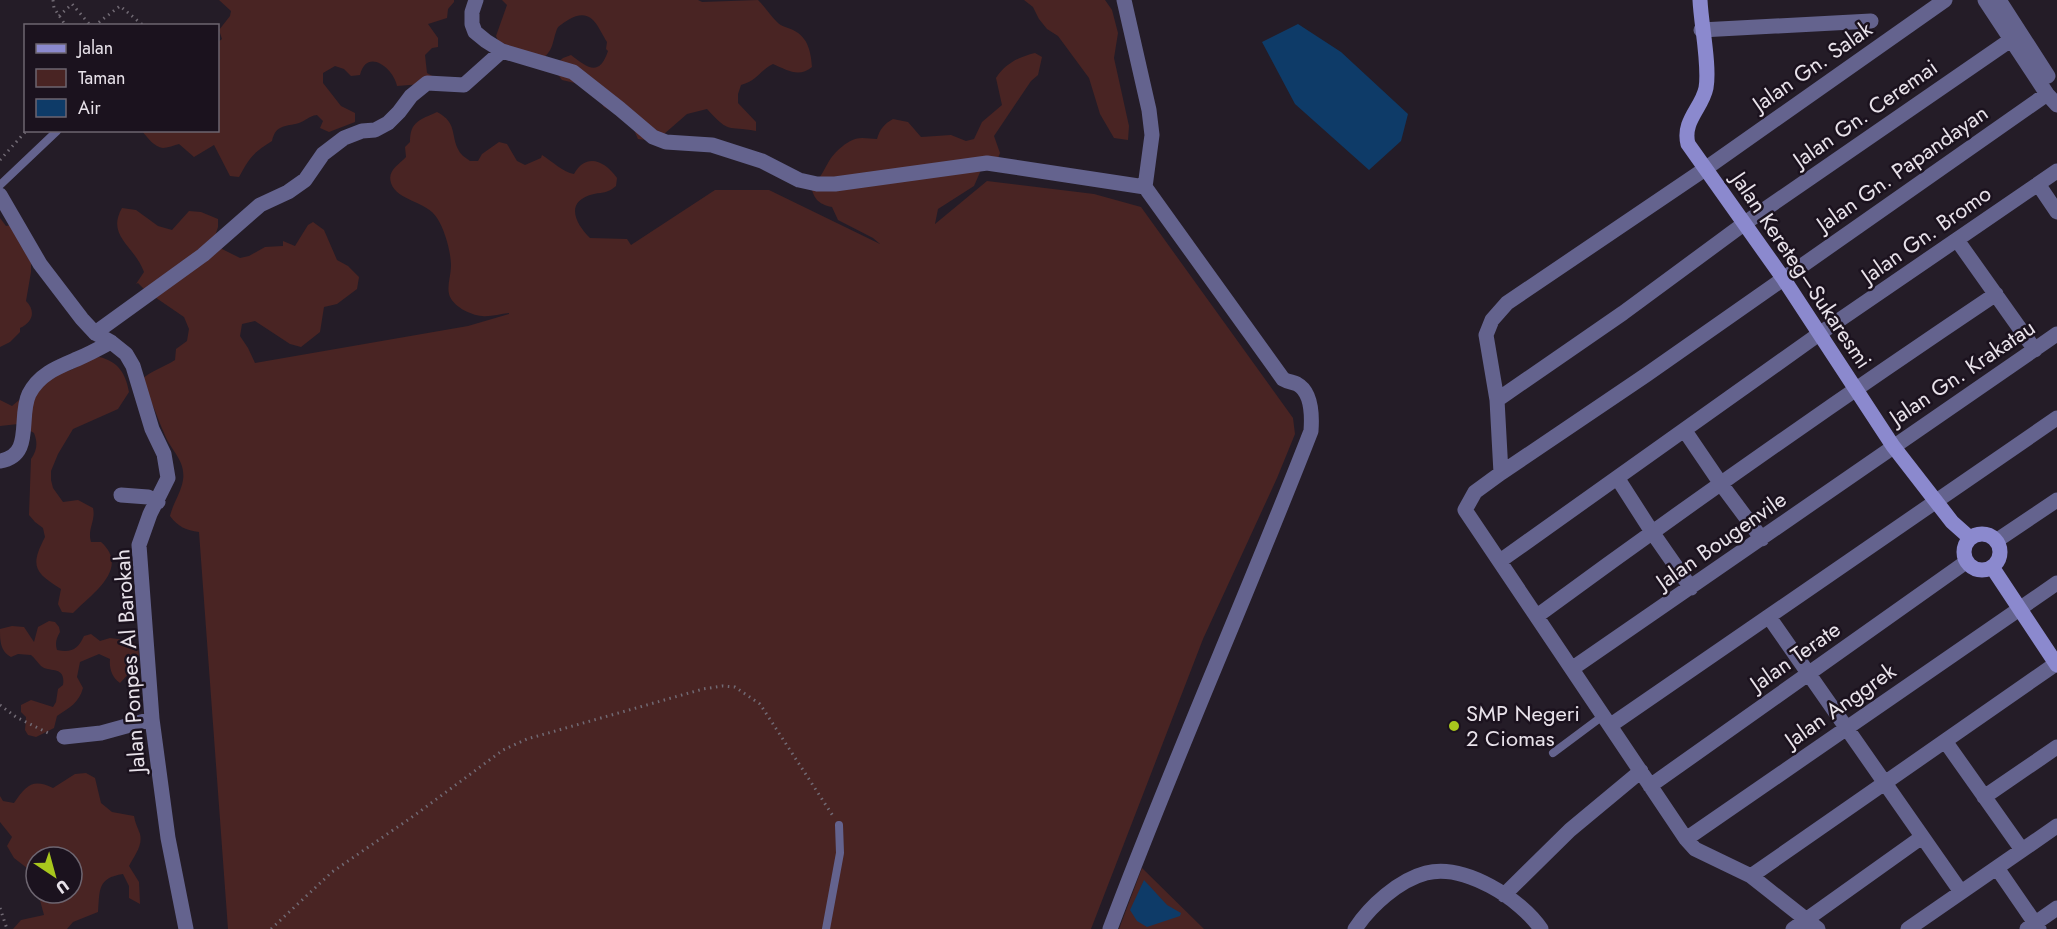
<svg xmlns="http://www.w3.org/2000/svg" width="2057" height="929" viewBox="0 0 2057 929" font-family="Jost,sans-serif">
<rect width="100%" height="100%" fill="#241c27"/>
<path fill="#492423" d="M 219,0 L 454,0 L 454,2 L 448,9 L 447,18 L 428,24 L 438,38 L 438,47 L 432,48 L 425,55 L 427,73 L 434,77 L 422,84 L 397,86 C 394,69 367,47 360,75 L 351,76 L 344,69 L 335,66 L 323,73 L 323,83 L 341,106 L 355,113 L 355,122 L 329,132 L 320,128 L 323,121 L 317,115 C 308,116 306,121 299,123 C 285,127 276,124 272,141 C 253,153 250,157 239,177 L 230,176 L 214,145 L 194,157 L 179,144 C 175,145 167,148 163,148 C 154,147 147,137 142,131 L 218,130 L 218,42 L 222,39 L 219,30 L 230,16 L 231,11 Z
M 502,0 L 698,0 L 702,2 L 758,0 C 765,7 770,15 777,22 C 782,27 787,27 793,30 C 808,37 811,52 812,67 C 799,78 787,70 773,64 C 759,71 758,80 741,85 L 738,94 L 738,103 L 756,122 L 756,131 C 726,125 731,135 707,109 L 687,114 L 656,141 L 638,139 L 630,121 L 604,107 L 598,99 L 579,84 L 562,80 L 556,72 L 556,64 L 563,58 L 571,55 C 587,67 599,78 608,51 L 606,49 L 607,42 C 597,26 592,6 568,20 C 564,23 559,25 557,29 C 552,42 554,50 542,59 L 500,45 L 496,36 L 507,5 Z
M 1024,0 L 1105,0 L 1112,10 L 1118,33 L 1114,58 L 1129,126 L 1128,140 L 1114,138 L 1100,114 L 1089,78 L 1058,36 L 1047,29 L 1039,19 L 1033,7 Z
M 1035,53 L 1042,57 L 1038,75 L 1031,81 L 994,136 L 1000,153 L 997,161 L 981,170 L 974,186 L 938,209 L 935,224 L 987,181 L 1094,194 L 1141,207 L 1293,418 L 1295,434 L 1277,478 L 1203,639 L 1091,929 L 228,929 L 199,532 C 186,530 178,527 170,516 C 173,503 181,493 183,480 C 186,460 170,450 164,433 C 156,415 151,397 140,381 C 151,370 163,368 175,360 L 176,349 L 187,341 L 189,329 L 184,317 L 146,291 L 138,283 L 136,284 L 144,272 C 134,245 106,236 122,208 L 136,210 L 158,226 L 172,230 L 189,211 L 201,212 L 218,219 L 218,227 L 214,239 L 222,249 L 240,258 L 249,256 L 265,247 L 283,246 L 283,241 L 295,246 L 308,225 L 313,222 L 324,230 L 337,260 L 348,266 L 359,277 L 357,289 L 337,304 L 324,307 L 320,332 L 301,347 L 290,344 L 255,321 L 242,324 L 240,336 L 248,348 L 255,363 L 468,326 L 509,314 L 509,313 C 500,314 490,317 482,316 C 470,315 452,306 449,294 C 447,285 451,275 451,266 C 451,252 445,230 437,218 C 427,201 397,201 391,183 C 387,170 399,165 406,157 L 405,147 L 410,142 C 410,121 420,120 437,112 C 458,123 450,135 459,151 C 461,155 466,158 470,161 L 478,161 L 482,154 L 499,142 L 507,144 L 517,161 L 525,165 L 541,158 L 542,155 C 553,162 563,172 574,174 C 586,153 604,160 617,178 L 616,186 C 608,193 604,192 594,194 C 564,201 575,223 590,238 L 627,239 L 631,245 L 715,190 L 769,190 L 880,244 L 873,238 L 838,220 L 832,207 C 817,204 814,198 810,184 C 821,179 822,173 828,163 C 834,152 849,138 862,138 C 867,138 872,139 877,139 C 880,129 884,124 893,119 L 908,122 L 921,137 L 951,135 L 966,141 L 974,139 L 982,122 L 1002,105 L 996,78 C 1006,63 1019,57 1035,53 Z
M 0,218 L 6,226 L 11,225 L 31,263 L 31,272 L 26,301 C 36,311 33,322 20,328 L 20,332 L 10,342 L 0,347 Z
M 99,357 C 118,361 126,374 129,392 L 118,409 L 73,429 L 58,454 L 51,471 L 51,480 L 53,488 L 63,502 L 78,500 L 93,508 C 96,521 87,529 91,542 L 101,542 C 131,569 91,594 73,613 L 62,612 L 58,604 L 61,589 C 34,572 30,566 45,537 L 43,528 L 35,522 L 29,515 L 31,459 C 37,450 38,443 34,433 L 18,424 L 0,426 L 0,400 L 12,406 L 54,370 C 75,377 79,359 99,357 Z
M 49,621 L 55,622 L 59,627 L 60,632 C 56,639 55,643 57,650 C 72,653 78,649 84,636 L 91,634 L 100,641 L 110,638 L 133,641 C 148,657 131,671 120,683 C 112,678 109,668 110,659 L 99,654 L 80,662 L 77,677 L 83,688 C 79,703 69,708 57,716 L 54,728 L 36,737 L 28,735 L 25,730 L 26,717 L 21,712 L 21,705 L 31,700 L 53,707 L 56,702 L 58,689 L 63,685 C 66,665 49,673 41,666 C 37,662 35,658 31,655 L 18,654 L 11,657 C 0,651 0,640 0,629 L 12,626 L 24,627 L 34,642 L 38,627 Z
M 86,773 L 95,778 L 101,803 L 112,812 L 134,816 C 135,823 138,828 140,834 C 143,846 134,856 129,866 L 139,882 L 140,904 L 129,898 L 129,886 L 123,874 C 97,878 100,890 98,912 L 73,922 L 67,929 L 13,929 L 21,920 L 44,915 L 38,893 L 72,893 L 72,857 L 36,857 L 36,875 L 14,858 L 7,846 L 12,837 L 0,822 L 0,796 L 3,801 L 14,803 C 26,785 33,778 53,788 L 75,774 Z
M 1142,868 L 1204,929 L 1119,929 Z"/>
<path fill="#0e3b68" d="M 1298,24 L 1341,52 L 1408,114 L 1401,141 L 1369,170 L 1295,104 L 1262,42 Z
M 1144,880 L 1167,905 L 1181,913 L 1180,916 L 1147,927 L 1137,921 L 1130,910 Z"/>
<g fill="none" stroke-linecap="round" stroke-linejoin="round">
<path stroke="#716a74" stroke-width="3" stroke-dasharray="1.5 4.5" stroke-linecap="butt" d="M 53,0 L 54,8 L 66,26
M 59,16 L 72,4 L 91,26
M 94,26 L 120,6 L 144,26
M 0,160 L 27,130
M 0,705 L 16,717 L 50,734
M 0,908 L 7,929
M 271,929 L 332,872 L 415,815 L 503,750 L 527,739 L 703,689 L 722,686 L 735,687 L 760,704 L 833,816"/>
<path stroke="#64638e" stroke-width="8" d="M 0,185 L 57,131
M 1553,753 L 1604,715
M 826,929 L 840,853 L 839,825"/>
<path stroke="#64638e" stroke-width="15" d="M 476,0 L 472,12 L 472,24 L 475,32 L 486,41 L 502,51 L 573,72 L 620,109 L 653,137 L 666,142 L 712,145 L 762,161 L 799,180 L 817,184 L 835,184 L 987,163 L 1145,187 L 1283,379 C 1288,382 1293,382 1297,384 C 1312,392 1312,417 1311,431 C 1246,598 1173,761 1110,929
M 1124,0 L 1149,110 L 1152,135 L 1145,187
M 1985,0 L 2047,94 L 2057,105
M 1999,0 L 2048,76
M 1701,30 L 1871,21
M 2038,184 L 2057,212
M 0,195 L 40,264 L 82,319 L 95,333 L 111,342 L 126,354 L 133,366 L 152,429 L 164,454 L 168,478 L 150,514 L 139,545 L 152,719 L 168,838 L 186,929
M 1957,240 L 2035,350
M 95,333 L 203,255 L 260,205 L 288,192 L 305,180 L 323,154 L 344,138 L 362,131 L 375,130 L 388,123 L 399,112 L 411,96 L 427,83 L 464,85 L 502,51
M 1497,400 L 1623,313 L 1745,223 L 2012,39
M 1685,431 L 1721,484 L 1762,539
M 0,461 C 34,456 18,417 29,394 C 39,374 58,367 77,359 C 89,354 100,348 111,342
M 1501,473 L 1497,400 L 1486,335 L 1492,320 L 1507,303 L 1705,169 L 1945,0
M 1618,479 L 1652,532 L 1691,588
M 121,495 L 148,497 L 158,502
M 1996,541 L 2057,500
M 1500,561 L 1819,334 L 2057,171
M 1537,616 C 1688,505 1841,398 1996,294
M 1769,617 L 1961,892
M 1573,668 L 2057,334
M 1611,725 L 2057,418
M 64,737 L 101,733 L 152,719
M 1945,741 L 2022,850
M 1650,786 L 1966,562
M 1984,797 L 2057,747
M 1686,839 L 2057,583
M 1997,868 L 2039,929
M 1751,876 L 2057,663
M 1504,895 L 1570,830 L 1641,771
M 1355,929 C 1370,906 1399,880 1426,873 C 1464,863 1521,899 1541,929
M 1793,929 L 1922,837
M 1818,929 L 1751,876 L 1695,849 L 1686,839 L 1465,510 L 1475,492 L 1501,473 L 1646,375 L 2047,94
M 1908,929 L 2057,826
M 2027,929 L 2057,908"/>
<path stroke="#8b89ce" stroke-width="15" d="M 1700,0 C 1701,24 1710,66 1706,88 C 1702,108 1682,121 1688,144 L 1783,278 L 1893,446 L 1952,522 L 1970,538
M1964 552a18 18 0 1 1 36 0a18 18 0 1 1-36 0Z
M 1992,567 L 2057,665"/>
</g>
<circle fill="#a8c71d" stroke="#1b121e" stroke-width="2" cx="1454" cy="726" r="6"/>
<g text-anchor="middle" stroke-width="5" stroke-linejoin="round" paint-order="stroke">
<g font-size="22" fill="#e8e2ea" stroke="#1b121e">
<text transform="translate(1812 66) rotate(-35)" y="8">Jalan Gn. Salak</text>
<text transform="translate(1865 113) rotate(-35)" y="8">Jalan Gn. Ceremai</text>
<text transform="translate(1902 168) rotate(-35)" y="8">Jalan Gn. Papandayan</text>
<text transform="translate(1926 234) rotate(-35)" y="8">Jalan Gn. Bromo</text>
<text transform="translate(1802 270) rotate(56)" y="8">Jalan Kereteg–Sukaresmi</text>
<text transform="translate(1962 372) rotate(-34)" y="8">Jalan Gn. Krakatau</text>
<text transform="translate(1721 540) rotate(-35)" y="8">Jalan Bougenvile</text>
<text transform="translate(1795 656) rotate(-35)" y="8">Jalan Terate</text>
<text transform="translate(129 661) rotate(-94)" y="8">Jalan Ponpes Al Barokah</text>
<text transform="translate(1840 705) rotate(-35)" y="8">Jalan Anggrek</text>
</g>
<g font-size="22" fill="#e8e2ea" stroke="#1b121e" text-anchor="start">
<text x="1466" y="721">SMP Negeri<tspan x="1466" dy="25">2 Ciomas</tspan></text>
</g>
</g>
<rect x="24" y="24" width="195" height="108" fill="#1b121e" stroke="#6d6570" stroke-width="1.5"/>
<rect x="36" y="44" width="30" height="9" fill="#8b89ce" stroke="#6d6570" stroke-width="1.5"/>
<text x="78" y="54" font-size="18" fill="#e8e2ea">Jalan</text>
<rect x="36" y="69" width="30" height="18" fill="#492423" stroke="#6d6570" stroke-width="1.5"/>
<text x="78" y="84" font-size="18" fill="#e8e2ea">Taman</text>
<rect x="36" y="99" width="30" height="18" fill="#0e3b68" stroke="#6d6570" stroke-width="1.5"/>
<text x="78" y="114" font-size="18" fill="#e8e2ea">Air</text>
<g transform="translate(54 875) rotate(144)"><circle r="28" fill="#1b121e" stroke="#6d6570" stroke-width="1.5"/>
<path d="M0-4.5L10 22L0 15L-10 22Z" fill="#a8c71d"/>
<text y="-9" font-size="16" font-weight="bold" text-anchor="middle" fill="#e8e2ea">U</text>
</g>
</svg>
